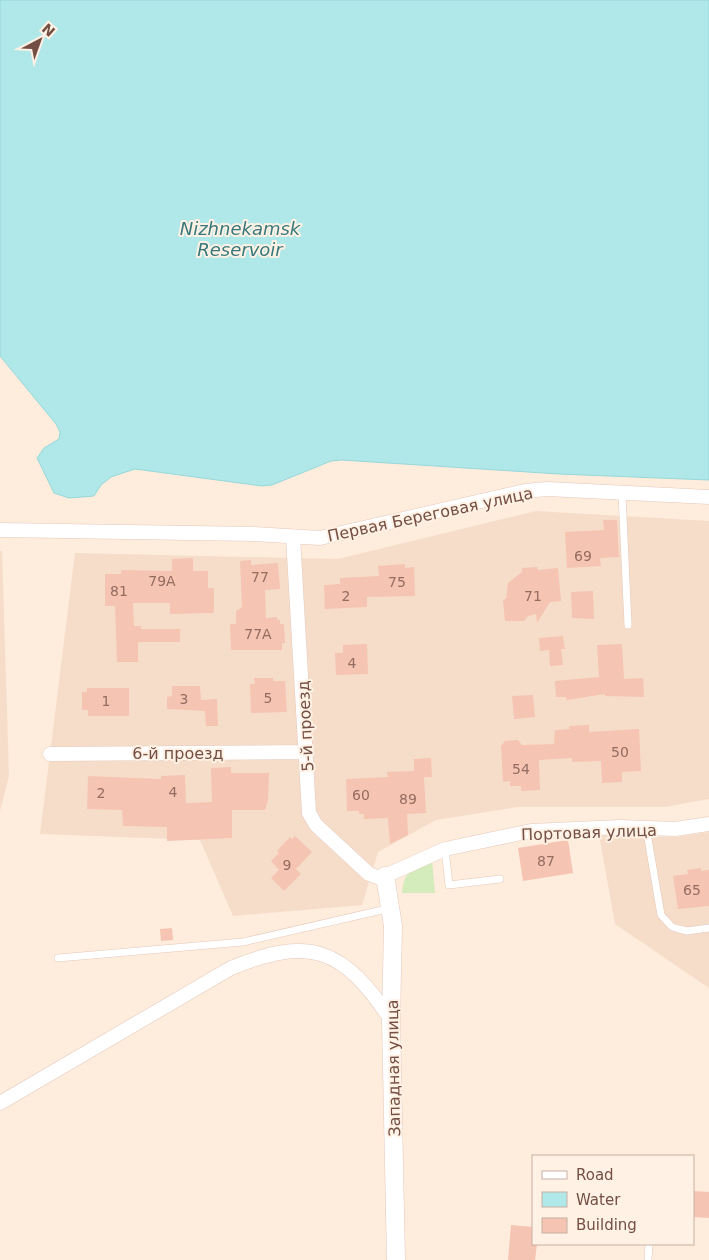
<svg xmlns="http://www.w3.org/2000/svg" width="709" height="1260" viewBox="0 0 709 1260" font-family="'DejaVu Sans',sans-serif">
<rect width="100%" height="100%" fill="#feecdc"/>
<path fill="#f6ddca" d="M 536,511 L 709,521 L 709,799 L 664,807 L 518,807 L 436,820 L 378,852 L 362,905 L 233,916 L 200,840 L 40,834 L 75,553 L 338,559 Z
M 0,551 L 2,551 L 9,776 L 0,811 Z
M 709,832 L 709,988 L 615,924 L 599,835 L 676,837 Z"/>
<path fill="#d4ebbb" d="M 432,860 L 435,893 L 402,893 C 403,872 414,866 432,860 Z"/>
<path fill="#b0e7e8" stroke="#96d8da" d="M 0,0 L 709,0 L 709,480 L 559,474 L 341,460 L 331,461 L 272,485 L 262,486 L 135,469 L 111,477 L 101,485 L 94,496 L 69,498 L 54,493 L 37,458 L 44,448 L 59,439 L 60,432 L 56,424 L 0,356 Z"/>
<path fill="#f5c4b2" d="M 603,520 L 617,520 L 619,557 L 600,558 L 601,566 L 567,568 L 565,532 L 604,530 Z
M 193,558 L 193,571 L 208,571 L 208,588 L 214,588 L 214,613 L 170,614 L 170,603 L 133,603 L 134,626 L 141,626 L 141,629 L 180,629 L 180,642 L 138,642 L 138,662 L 117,662 L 115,606 L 105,606 L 105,574 L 121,574 L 121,570 L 172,571 L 172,559 Z
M 251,560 L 251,565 L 278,563 L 280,589 L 265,590 L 266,618 L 277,617 L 277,620 L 280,620 L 280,624 L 284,624 L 285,643 L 282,643 L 282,650 L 231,650 L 230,624 L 236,624 L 236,611 L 242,607 L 240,561 Z
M 405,564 L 405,568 L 414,567 L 415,596 L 367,597 L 367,607 L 325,609 L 324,585 L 340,584 L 340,578 L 379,576 L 378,566 Z
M 537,567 L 538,570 L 558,568 L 561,601 L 550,602 L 537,623 L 536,614 L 528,616 L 524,621 L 505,621 L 503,600 L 506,599 L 508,583 L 522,572 L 522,568 Z
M 593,591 L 594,619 L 572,618 L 571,592 Z
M 563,636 L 565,649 L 561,649 L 563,665 L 550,666 L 549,650 L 540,651 L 539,638 Z
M 367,644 L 368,674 L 336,675 L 335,653 L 343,653 L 343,645 Z
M 622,644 L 624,679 L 643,678 L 644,697 L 605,696 L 605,694 L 567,700 L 566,697 L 556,697 L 555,681 L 599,677 L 597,645 Z
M 254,678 L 273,678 L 273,681 L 285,681 L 287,712 L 251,713 L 250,684 L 255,684 Z
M 172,686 L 200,686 L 201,700 L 217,699 L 218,726 L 206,726 L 205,711 L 167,709 L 167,697 L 172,696 Z
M 87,688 L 129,688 L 129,716 L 88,716 L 88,710 L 82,710 L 82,692 L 87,692 Z
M 533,695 L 535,717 L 514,719 L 512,696 Z
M 589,725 L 589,732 L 639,729 L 641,771 L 622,772 L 622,782 L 602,783 L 601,761 L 572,762 L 572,758 L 539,760 L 540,790 L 521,791 L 521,786 L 510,786 L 510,781 L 503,782 L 501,746 L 505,741 L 518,740 L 522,745 L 554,744 L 555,730 L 570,729 L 569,726 Z
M 431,758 L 432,777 L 424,777 L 426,813 L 407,814 L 408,835 L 390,844 L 388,818 L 364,819 L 364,814 L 359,814 L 359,811 L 347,811 L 346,779 L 388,777 L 387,772 L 414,771 L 414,759 Z
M 231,767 L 231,773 L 269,773 L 268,800 L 265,810 L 232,810 L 232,838 L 167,841 L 167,827 L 123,826 L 122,810 L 87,809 L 88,776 L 161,779 L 161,776 L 185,775 L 186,803 L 212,802 L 211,768 Z
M 295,836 L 312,852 L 296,869 L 301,874 L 284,891 L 271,878 L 279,870 L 271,861 L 279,853 L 277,851 L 290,837 L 292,839 Z
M 568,840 L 573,873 L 523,881 L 518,848 Z
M 701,868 L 701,871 L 709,870 L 709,906 L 678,909 L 673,876 L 688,874 L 687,870 Z
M 172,928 L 173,940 L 161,941 L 160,929 Z
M 693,1191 L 709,1192 L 709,1218 L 693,1217 Z
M 511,1225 L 533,1227 L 533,1244 L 537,1244 L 535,1260 L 508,1260 Z"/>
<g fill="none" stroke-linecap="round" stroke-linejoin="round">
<g stroke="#e4c9bb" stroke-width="8">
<path id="service" d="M 622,494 L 628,625
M 646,827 L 661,915 L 672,927 L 679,929 L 687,931 L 709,928
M 445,849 L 449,885 L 500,879
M 58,958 L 243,942 L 391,908
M 648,1260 L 649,1244"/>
</g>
<g stroke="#e4c9bb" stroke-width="15">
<path id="minor" d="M 0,530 L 254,534 L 320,538 L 525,491 L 547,489 L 709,497
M 293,537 L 309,813 L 316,825 L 369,874 L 377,877 L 385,876 L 445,849 L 531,831 L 620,827 L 675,829 L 709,824
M 50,754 L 307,752
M 0,1103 L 231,968 C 311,935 344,949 391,1020"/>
</g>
<g stroke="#e4c9bb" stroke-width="19">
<path id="tertiary" d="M 385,876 L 393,926 L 391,1020 L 396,1260"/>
</g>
<use href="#service" stroke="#fff" stroke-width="7"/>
<use href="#minor" stroke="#fff" stroke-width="14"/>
<use href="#tertiary" stroke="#fff" stroke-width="18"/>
</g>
<g text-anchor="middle" stroke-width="4" stroke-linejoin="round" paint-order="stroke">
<g font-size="14" fill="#946c60">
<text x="583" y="561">69</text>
<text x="260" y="582">77</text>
<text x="162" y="586">79А</text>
<text x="397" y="587">75</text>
<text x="119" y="596">81</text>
<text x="346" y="601">2</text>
<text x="533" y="601">71</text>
<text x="258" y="639">77А</text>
<text x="352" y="668">4</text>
<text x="268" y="703">5</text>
<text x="184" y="704">3</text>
<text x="106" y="706">1</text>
<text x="620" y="757">50</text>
<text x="521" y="774">54</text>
<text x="173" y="797">4</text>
<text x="101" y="798">2</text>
<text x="361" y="800">60</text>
<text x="408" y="804">89</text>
<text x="546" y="866">87</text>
<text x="287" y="870">9</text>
<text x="692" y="895">65</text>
</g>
<g font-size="16" fill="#744f44" stroke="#fff1e4">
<text transform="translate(430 514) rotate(-12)" y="6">Первая Береговая улица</text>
<text transform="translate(305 726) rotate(-93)" y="6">5-й проезд</text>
<text x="178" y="759">6-й проезд</text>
<text transform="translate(589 832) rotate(-2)" y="6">Портовая улица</text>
<text transform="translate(393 1068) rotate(-91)" y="6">Западная улица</text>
</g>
<g font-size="18" font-style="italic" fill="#37787c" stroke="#fff1e4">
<text x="240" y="235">Nizhnekamsk<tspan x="240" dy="21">Reservoir</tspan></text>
</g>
</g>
<rect x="532" y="1155" width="162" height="90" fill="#fff1e4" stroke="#c7b0a4"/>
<rect x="542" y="1171" width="25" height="8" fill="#ffffff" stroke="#c7b0a4"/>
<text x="576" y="1180" font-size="15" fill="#744f44">Road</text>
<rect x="542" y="1192" width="25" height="15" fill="#b0e7e8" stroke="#c7b0a4"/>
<text x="576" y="1205" font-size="15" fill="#744f44">Water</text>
<rect x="542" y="1218" width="25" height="15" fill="#f5c4b2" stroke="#c7b0a4"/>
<text x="576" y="1230" font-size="15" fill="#744f44">Building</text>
<g transform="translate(40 40) rotate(41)" stroke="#fff1e4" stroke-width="4" paint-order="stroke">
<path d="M0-4L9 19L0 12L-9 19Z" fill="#744f44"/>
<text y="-8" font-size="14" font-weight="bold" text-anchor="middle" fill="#744f44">N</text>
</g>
</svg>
